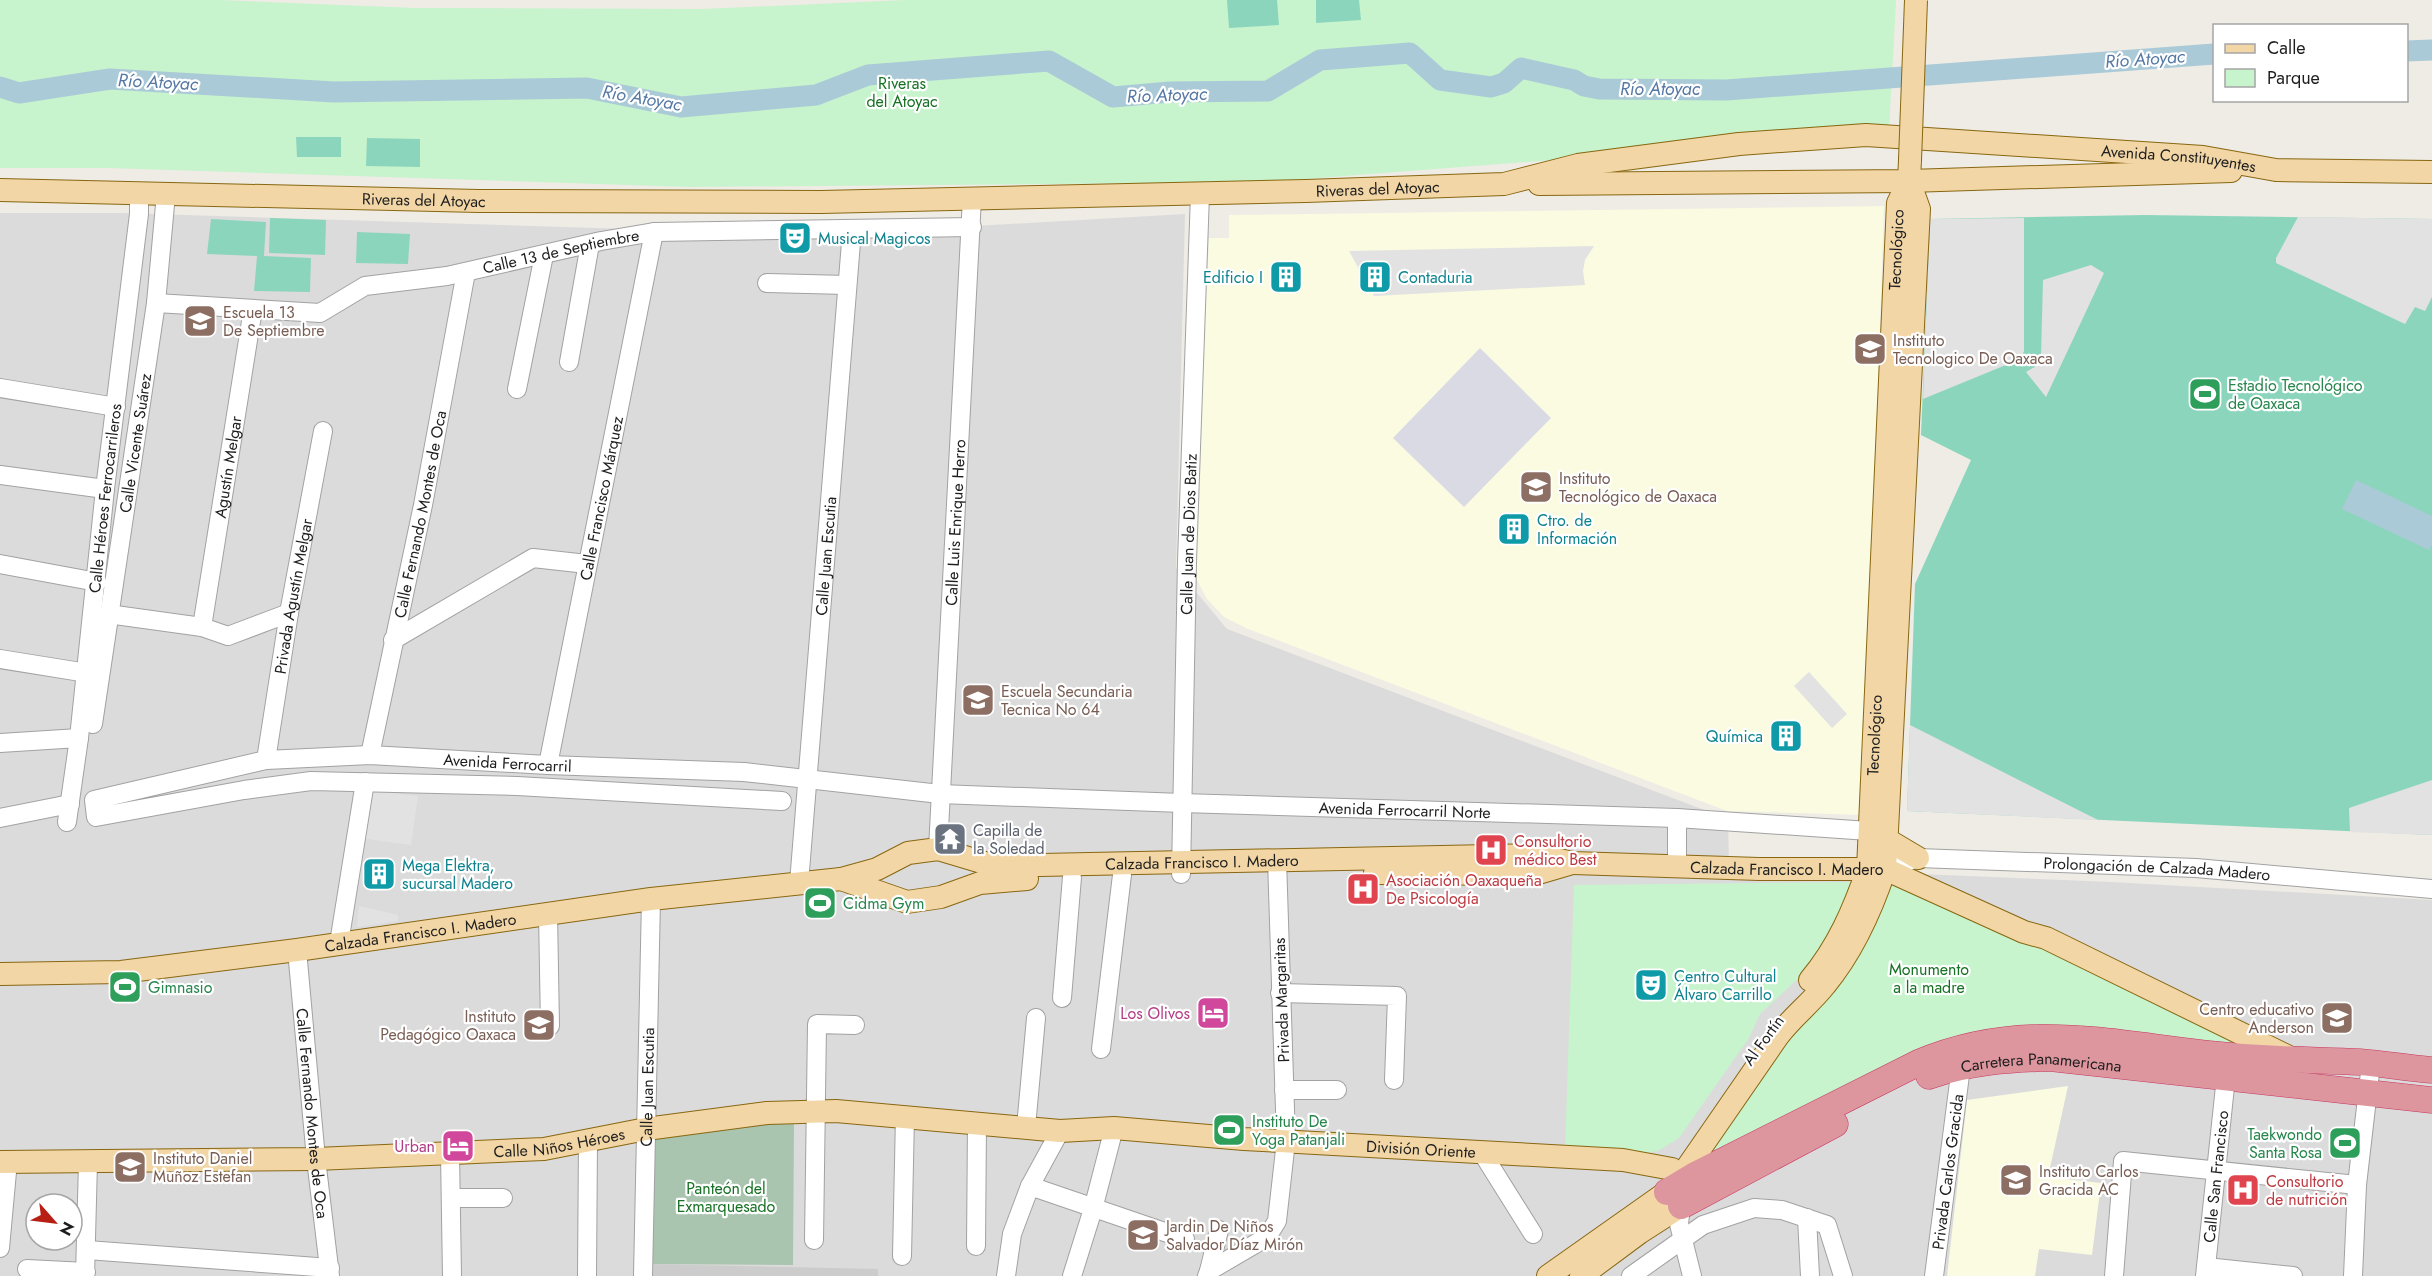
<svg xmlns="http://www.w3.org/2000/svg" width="2432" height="1276" viewBox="0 0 2432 1276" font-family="Jost,sans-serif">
<rect width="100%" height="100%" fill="#eeece5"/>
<path fill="#dcdbdb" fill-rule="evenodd" d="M 0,213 L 123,213 L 818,235 L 1185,214 L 1176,568 L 1227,629 L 1728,819 L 1729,866 L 2111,882 L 2432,900 L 2432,1276 L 0,1276 ZM 36,1204 L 72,1204 L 72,1240 L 36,1240 Z"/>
<path fill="#fafbe1" d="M 1884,206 L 1864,815 L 1727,811 L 1248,629 L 1224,617 L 1207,599 L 1196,578 L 1194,557 L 1209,238 L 1229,238 L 1229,215 Z
M 2068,1086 L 2048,1177 L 2101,1183 L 2092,1255 L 2039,1249 L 2035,1276 L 1947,1276 L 1967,1100 Z"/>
<path fill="#ccc" d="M 647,1264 L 878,1269 L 878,1276 L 647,1276 Z"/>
<path fill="#a9c4af" d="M 794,1121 L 793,1265 L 647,1264 L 648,1138 Z"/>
<path fill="#c7f3cd" d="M 0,0 L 217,0 L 415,8 L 703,9 L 906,0 L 1896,0 L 1889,129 L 1578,158 L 1266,182 L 690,187 L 109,168 L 0,168 Z
M 1857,882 L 1817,961 L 1760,1014 L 1749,1038 L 1679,1138 L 1658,1151 L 1633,1155 L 1565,1149 L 1574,885 Z
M 1892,885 L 2033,940 L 2254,1050 L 2021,1038 L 1697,1159 L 1870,933 Z"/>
<path fill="#8cd5bd" d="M 1227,0 L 1277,0 L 1279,25 L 1229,28 Z
M 1316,0 L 1359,0 L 1361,20 L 1316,23 Z
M 296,137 L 341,137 L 341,157 L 297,157 Z
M 367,138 L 420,139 L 420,167 L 366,166 Z
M 2146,215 L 2432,219 L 2432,835 L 1907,811 L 1915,584 L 1971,460 L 1921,435 L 1930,219 Z
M 270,218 L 326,220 L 325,255 L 269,253 Z
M 211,219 L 266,222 L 264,256 L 311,258 L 310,292 L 254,291 L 257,256 L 207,254 Z
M 357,232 L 410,234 L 408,264 L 356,263 Z"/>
<path fill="#e2e2e2" d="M 2298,217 L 2432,219 L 2432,297 L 2425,311 L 2415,307 L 2405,324 L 2276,263 L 2276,258 Z
M 2024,218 L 2024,351 L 2022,356 L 2018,360 L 1923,399 L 1930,219 Z
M 1594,246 L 1585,260 L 1583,271 L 1585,285 L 1374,296 L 1349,251 Z
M 2091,265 L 2104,273 L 2046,397 L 2026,372 L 2036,366 L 2041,357 L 2043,280 Z
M 1809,672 L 1847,714 L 1832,728 L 1794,686 Z
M 1910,725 L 2098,820 L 1907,811 Z
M 2432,780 L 2432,835 L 2350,832 L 2349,808 Z
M 366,790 L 418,796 L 411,845 L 360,838 Z
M 359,906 L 398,915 L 398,921 L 357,927 Z"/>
<path fill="#dadae4" d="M 1480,348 L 1551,418 L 1464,507 L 1393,438 Z"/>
<path fill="#aacad7" d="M 2356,480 L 2432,516 L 2432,544 L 2429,550 L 2342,509 Z"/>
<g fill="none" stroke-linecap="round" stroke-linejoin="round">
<path stroke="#aacad7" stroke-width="21" d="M 2406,51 L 2432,50
M 0,87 L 19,93 L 110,79 L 334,92 L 587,88 L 681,107 L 816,95 L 868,75 L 1049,61 L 1113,97 L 1170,92 L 1268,91 L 1320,60 L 1410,53 L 1440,80 L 1491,87 L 1504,83 L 1521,68 L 1574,80 L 1584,86 L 1599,89 L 1726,90 L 2214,54"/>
<g stroke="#a2a2a2" stroke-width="20">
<g id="minor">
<path d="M 767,283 L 847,285"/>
<path id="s1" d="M 156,303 L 320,313 L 365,286 L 447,276 L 601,241 L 654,232 L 972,227"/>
<path d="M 569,362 L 590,244"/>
<path d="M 0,388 L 116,407"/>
<path d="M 517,389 L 544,255"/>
<path d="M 0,475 L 105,489"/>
<path d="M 0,564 L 97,582"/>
<path d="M 108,614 L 202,627 L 228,636 L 289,613"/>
<path id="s2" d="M 202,627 L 253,309"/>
<path d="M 393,640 L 533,558 L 587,564"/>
<path d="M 0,659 L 87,673"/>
<path id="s3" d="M 93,724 L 156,303 L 166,194"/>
<path d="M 0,743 L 79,738"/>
<path id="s4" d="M 370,755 L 423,505 L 466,272"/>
<path id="s5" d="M 266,760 L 289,613 L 323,431"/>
<path id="s6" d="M 548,765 L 654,232"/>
<path id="s7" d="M 782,801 L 517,786 L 311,781 L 244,790 L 96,817 L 94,800 L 266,760 L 370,755 L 548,765 L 744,772 L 940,794 L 1182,803 L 1677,818 L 1869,831"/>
<path d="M 0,818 L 70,804"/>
<path id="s8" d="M 67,822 L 79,738 L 105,489 L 139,214 L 139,193"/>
<path id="s9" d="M 938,849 L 972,198"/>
<path d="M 1677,866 L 1677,818"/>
<path id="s10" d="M 1885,869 L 1918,858 L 2196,868 L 2432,889"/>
<path id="s11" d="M 1181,874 L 1187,561 L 1200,194"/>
<path id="s12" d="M 799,883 L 852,230"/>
<path d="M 548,913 L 550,1026"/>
<path d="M 339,943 L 365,782"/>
<path id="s13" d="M 297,950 L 316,1159 L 330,1276"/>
<path d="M 1280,993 L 1397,996 L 1394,1080"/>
<path d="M 1062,998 L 1072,877"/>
<path d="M 1101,1049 L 1122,875"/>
<path d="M 1284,1090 L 1337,1090"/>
<path d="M 1026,1127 L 1036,1018"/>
<path d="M 1481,1151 L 1533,1234"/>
<path d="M 450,1154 L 452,1276"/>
<path d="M 1030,1186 L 1185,1239"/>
<path d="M 451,1198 L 503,1198"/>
<path d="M 1681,1206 L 1679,1224 L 1692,1276"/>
<path d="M 1807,1218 L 1810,1276"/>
<path d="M 814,1240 L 817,1024 L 855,1025"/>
<path d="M 976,1246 L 977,1123"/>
<path d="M 0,1248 L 8,1161"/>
<path d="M 87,1250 L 330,1268"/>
<path d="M 902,1256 L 905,1116"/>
<path d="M 2206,1267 L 2293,1276"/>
<path d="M 27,1269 L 86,1272"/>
<path d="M 1209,1271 L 1219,1230"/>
<path d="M 85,1276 L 88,1162"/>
<path d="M 587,1276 L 588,1141"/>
<path id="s14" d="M 643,1276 L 651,899"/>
<path d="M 1006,1276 L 1012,1234 L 1030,1186 L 1060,1131"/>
<path d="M 1072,1276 L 1093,1209 L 1114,1128"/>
<path d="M 1207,1276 L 1209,1271 L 1267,1237 L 1277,1221 L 1286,1141 L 1277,859"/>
<path d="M 1631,1276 L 1703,1225 L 1754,1208 L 1782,1210 L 1827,1225 L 1843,1276"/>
<path id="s15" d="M 1934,1276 L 1961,1067"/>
<path d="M 2114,1276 L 2123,1161 L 2357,1185"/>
<path id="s16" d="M 2205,1276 L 2226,1077"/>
<path d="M 2353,1276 L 2357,1185 L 2371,1064"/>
</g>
</g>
<g stroke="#886710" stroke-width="24">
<g id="major">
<path d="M 1539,184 L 1909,181 L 2231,171"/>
<path id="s17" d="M 0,190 L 479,201 L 821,202 L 1306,191 L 1504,184 L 1578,165 L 1739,144 L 1866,135 L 2203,157 L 2276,170 L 2432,172"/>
<path d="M 1886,839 L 1918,858"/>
<path d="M 1375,873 L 1535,874 L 1569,864"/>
<path d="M 841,879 L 907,902 L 941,897 L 980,883 L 1027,879"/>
<path id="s18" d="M 0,974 L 121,972 L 297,950 L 651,899 L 841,879 L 877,869 L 908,853 L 938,849 L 995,866 L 1536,855 L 1573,863 L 1759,869 L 1885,869 L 2024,932 L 2046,938 L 2293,1059"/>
<path id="s19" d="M 1810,980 C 1838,947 1854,909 1868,869 L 1898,203 L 1909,181"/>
<path id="s20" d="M 0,1162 L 316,1159 L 544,1149 L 646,1129 L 767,1113 L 836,1111 L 1060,1131 L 1114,1128 L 1244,1139 L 1623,1160 L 1672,1169"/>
<path d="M 1548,1276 L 1667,1192"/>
<path d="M 1581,1276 L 1639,1233 L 1681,1206 L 1680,1183 L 1684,1172 L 1778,1036 C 1792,1017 1811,1003 1825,985 C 1853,951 1871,911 1885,869 L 1919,209 L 1909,181 L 1910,160"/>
</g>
</g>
<g stroke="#c73760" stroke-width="27">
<g id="highway">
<path id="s21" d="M 1929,1076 C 1968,1062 2009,1059 2050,1058 L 2432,1100"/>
<path d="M 1667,1192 L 1697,1174 L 1918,1063 C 2029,1016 2120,1047 2232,1056 C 2275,1060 2317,1060 2360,1062 C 2384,1064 2408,1068 2432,1070"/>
<path d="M 1681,1206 L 1835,1124"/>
</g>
</g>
<use href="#minor" stroke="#fff" stroke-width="18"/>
<use href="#major" stroke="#f2d6a6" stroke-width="22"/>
<use href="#highway" stroke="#dd959e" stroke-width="26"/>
<g stroke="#886710" stroke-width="24" stroke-linecap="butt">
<path id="major-bridge" d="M 1910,160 L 1916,0"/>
</g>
<use href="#major-bridge" stroke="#f2d6a6" stroke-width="22"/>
</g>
<defs>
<g id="theatre-square" transform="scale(1.725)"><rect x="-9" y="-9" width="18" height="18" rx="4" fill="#0f9aa8" stroke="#fff"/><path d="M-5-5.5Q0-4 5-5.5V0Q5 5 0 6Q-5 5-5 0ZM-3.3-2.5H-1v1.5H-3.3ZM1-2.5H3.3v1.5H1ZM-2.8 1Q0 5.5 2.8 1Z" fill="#fff"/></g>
<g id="building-square" transform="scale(1.725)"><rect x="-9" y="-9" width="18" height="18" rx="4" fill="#0f9aa8" stroke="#fff"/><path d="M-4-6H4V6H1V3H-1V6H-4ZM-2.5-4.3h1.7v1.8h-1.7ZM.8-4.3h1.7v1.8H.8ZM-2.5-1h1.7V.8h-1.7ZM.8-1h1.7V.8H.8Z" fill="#fff"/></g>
<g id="school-square" transform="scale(1.725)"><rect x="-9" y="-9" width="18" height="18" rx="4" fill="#8d6e63" stroke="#fff"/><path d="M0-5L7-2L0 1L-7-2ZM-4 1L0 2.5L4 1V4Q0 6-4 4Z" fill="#fff"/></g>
<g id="university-square" transform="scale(1.725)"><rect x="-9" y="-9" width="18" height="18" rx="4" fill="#8d6e63" stroke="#fff"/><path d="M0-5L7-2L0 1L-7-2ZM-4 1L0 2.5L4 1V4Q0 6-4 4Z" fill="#fff"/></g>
<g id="stadium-square" transform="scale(1.725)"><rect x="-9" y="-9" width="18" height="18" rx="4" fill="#2e9e5b" stroke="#fff"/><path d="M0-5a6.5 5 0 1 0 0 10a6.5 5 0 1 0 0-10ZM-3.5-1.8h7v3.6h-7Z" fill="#fff"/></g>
<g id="temple-square" transform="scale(1.725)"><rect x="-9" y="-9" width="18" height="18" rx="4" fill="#6b7280" stroke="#fff"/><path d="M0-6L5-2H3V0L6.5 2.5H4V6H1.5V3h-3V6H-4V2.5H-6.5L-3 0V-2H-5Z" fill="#fff"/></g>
<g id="hospital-square" transform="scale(1.725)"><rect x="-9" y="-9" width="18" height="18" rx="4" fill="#e0444e" stroke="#fff"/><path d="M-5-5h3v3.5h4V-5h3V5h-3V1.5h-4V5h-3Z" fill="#fff"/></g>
<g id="hotel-square" transform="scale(1.725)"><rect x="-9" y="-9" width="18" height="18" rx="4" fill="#d1479c" stroke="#fff"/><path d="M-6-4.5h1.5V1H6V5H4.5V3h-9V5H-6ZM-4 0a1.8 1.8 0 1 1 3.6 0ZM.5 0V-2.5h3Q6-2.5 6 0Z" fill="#fff"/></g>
</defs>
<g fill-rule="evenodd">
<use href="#theatre-square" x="795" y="238"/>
<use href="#building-square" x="1286" y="277"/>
<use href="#building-square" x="1375" y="277"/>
<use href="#school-square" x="200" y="321"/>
<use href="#university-square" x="1870" y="349"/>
<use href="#stadium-square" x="2205" y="394"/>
<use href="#university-square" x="1536" y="487"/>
<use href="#building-square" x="1514" y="529"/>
<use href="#school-square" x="978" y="700"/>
<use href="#building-square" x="1786" y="736"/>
<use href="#temple-square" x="950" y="839"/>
<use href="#hospital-square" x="1491" y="850"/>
<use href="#building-square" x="379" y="874"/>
<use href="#hospital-square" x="1363" y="889"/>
<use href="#stadium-square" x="820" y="903"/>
<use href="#theatre-square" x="1651" y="985"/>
<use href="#stadium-square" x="125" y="987"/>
<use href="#hotel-square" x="1213" y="1013"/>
<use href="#university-square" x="2337" y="1018"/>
<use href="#school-square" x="539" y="1025"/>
<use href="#stadium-square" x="1229" y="1130"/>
<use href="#stadium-square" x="2345" y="1143"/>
<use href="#hotel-square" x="458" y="1146"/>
<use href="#university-square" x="130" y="1167"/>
<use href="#school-square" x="2016" y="1180"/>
<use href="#hospital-square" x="2243" y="1190"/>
<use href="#school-square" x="1143" y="1235"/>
</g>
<g text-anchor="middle" stroke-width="4.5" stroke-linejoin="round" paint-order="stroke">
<g font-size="16" fill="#177124" stroke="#fff">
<text x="902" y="89">Riveras<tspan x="902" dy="18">del Atoyac</tspan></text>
<text x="1929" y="975">Monumento<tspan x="1929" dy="18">a la madre</tspan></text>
<text x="726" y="1194">Panteón del<tspan x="726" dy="18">Exmarquesado</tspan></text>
</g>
<g font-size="16" fill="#1e1e1e" stroke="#fff">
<text dy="6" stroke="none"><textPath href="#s17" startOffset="2184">Avenida Constituyentes</textPath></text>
<text dy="6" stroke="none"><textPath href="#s17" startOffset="1378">Riveras del Atoyac</textPath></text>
<text dy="6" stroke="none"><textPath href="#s17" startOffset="424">Riveras del Atoyac</textPath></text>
<text dy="6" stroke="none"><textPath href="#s19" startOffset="746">Tecnológico</textPath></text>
<text dy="6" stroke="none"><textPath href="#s1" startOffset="416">Calle 13 de Septiembre</textPath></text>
<text dy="6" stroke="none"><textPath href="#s3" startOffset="284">Calle Vicente Suárez</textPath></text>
<text dy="6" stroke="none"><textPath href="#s2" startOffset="162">Agustín Melgar</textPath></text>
<text dy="6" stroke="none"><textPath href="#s8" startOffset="326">Calle Héroes Ferrocarrileros</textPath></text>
<text dy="6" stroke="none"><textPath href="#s6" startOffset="272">Calle Francisco Márquez</textPath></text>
<text dy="6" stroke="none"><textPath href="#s4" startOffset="246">Calle Fernando Montes de Oca</textPath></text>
<text dy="6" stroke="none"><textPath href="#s9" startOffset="327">Calle Luis Enrique Herro</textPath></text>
<text dy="6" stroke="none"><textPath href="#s11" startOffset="340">Calle Juan de Dios Batiz</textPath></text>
<text dy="6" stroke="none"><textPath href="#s12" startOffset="328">Calle Juan Escutia</textPath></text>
<text dy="6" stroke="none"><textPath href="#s5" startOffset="166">Privada Agustín Melgar</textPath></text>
<text dy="6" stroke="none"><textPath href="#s19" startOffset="260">Tecnológico</textPath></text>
<text dy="6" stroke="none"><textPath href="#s7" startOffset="1125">Avenida Ferrocarril</textPath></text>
<text dy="6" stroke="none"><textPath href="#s7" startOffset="2024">Avenida Ferrocarril Norte</textPath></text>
<text dy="6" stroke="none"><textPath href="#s18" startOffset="1216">Calzada Francisco I. Madero</textPath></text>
<text dy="6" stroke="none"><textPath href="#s10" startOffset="274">Prolongación de Calzada Madero</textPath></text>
<text dy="6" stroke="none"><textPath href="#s18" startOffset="1802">Calzada Francisco I. Madero</textPath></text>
<text dy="6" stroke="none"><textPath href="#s18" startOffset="423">Calzada Francisco I. Madero</textPath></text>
<text transform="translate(1281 1000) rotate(-92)" y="6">Privada Margaritas</text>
<text transform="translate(1763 1040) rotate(-54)" y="6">Al Fortín</text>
<text dy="6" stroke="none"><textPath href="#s21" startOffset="114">Carretera Panamericana</textPath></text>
<text dy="6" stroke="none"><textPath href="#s14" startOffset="189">Calle Juan Escutia</textPath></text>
<text dy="6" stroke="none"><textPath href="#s13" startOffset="164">Calle Fernando Montes de Oca</textPath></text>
<text dy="6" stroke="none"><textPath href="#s20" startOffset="560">Calle Niños Héroes</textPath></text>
<text dy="6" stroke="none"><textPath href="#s20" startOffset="1426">División Oriente</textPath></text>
<text dy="6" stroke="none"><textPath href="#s15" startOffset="105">Privada Carlos Gracida</textPath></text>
<text dy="6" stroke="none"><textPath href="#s16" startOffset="100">Calle San Francisco</textPath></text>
</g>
<g font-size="16" fill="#0d838f" stroke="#fff" text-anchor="start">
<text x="818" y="244">Musical Magicos</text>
<text x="1263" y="283" text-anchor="end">Edificio I</text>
<text x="1398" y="283">Contaduria</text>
<text x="1537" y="526">Ctro. de<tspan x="1537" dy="18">Información</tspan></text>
<text x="1763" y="742" text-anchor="end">Química</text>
<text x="402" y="871">Mega Elektra,<tspan x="402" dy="18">sucursal Madero</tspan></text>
<text x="1674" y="982">Centro Cultural<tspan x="1674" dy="18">Álvaro Carrillo</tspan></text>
</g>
<g font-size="16" fill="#785e54" stroke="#fff" text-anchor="start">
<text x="223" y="318">Escuela 13<tspan x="223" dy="18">De Septiembre</tspan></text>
<text x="1893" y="346">Instituto<tspan x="1893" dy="18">Tecnologico De Oaxaca</tspan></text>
<text x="1559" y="484">Instituto<tspan x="1559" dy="18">Tecnológico de Oaxaca</tspan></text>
<text x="1001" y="697">Escuela Secundaria<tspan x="1001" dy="18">Tecnica No 64</tspan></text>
<text x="2314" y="1015" text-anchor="end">Centro educativo<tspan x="2314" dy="18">Anderson</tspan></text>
<text x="516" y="1022" text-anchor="end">Instituto<tspan x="516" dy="18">Pedagógico Oaxaca</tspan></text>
<text x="153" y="1164">Instituto Daniel<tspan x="153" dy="18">Muñoz Estefan</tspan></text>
<text x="2039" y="1177">Instituto Carlos<tspan x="2039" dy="18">Gracida AC</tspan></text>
<text x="1166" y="1232">Jardin De Niños<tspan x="1166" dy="18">Salvador Díaz Mirón</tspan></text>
</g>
<g font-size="16" fill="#27864d" stroke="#fff" text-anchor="start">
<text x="2228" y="391">Estadio Tecnológico<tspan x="2228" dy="18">de Oaxaca</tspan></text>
<text x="843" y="909">Cidma Gym</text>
<text x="148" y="993">Gimnasio</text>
<text x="1252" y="1127">Instituto De<tspan x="1252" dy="18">Yoga Patanjali</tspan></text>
<text x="2322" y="1140" text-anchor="end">Taekwondo<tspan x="2322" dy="18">Santa Rosa</tspan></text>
</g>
<g font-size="16" fill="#5b616d" stroke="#fff" text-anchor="start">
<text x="973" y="836">Capilla de<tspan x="973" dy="18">la Soledad</tspan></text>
</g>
<g font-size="16" fill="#be3a42" stroke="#fff" text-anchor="start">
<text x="1514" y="847">Consultorio<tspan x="1514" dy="18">médico Best</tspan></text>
<text x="1386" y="886">Asociación Oaxaqueña<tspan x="1386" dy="18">De Psicología</tspan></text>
<text x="2266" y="1187">Consultorio<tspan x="2266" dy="18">de nutrición</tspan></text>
</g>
<g font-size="16" fill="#b23c85" stroke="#fff" text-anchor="end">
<text x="1190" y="1019">Los Olivos</text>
<text x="435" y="1152">Urban</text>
</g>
<g font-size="18" font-style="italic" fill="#5578a4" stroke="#fff">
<text transform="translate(2145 59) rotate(-4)" y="6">Río Atoyac</text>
<text transform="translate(158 82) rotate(3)" y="6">Río Atoyac</text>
<text x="1660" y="95">Río Atoyac</text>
<text transform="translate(1167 95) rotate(-2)" y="6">Río Atoyac</text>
<text transform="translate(642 98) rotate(10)" y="6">Río Atoyac</text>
</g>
</g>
<rect x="2213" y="24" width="195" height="78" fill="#ffffff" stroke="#a5a5a5" stroke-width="1.5"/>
<rect x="2225" y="44" width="30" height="9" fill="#f2d6a6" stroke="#a5a5a5" stroke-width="1.5"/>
<text x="2267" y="54" font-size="18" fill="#1e1e1e">Calle</text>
<rect x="2225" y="69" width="30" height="18" fill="#c7f3cd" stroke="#a5a5a5" stroke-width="1.5"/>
<text x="2267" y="84" font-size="18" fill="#1e1e1e">Parque</text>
<g transform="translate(54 1222) rotate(118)"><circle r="28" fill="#ffffff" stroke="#a5a5a5" stroke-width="1.5"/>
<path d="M0-4.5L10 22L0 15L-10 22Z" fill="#b71f15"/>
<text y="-9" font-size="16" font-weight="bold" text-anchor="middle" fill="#1e1e1e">N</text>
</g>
</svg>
